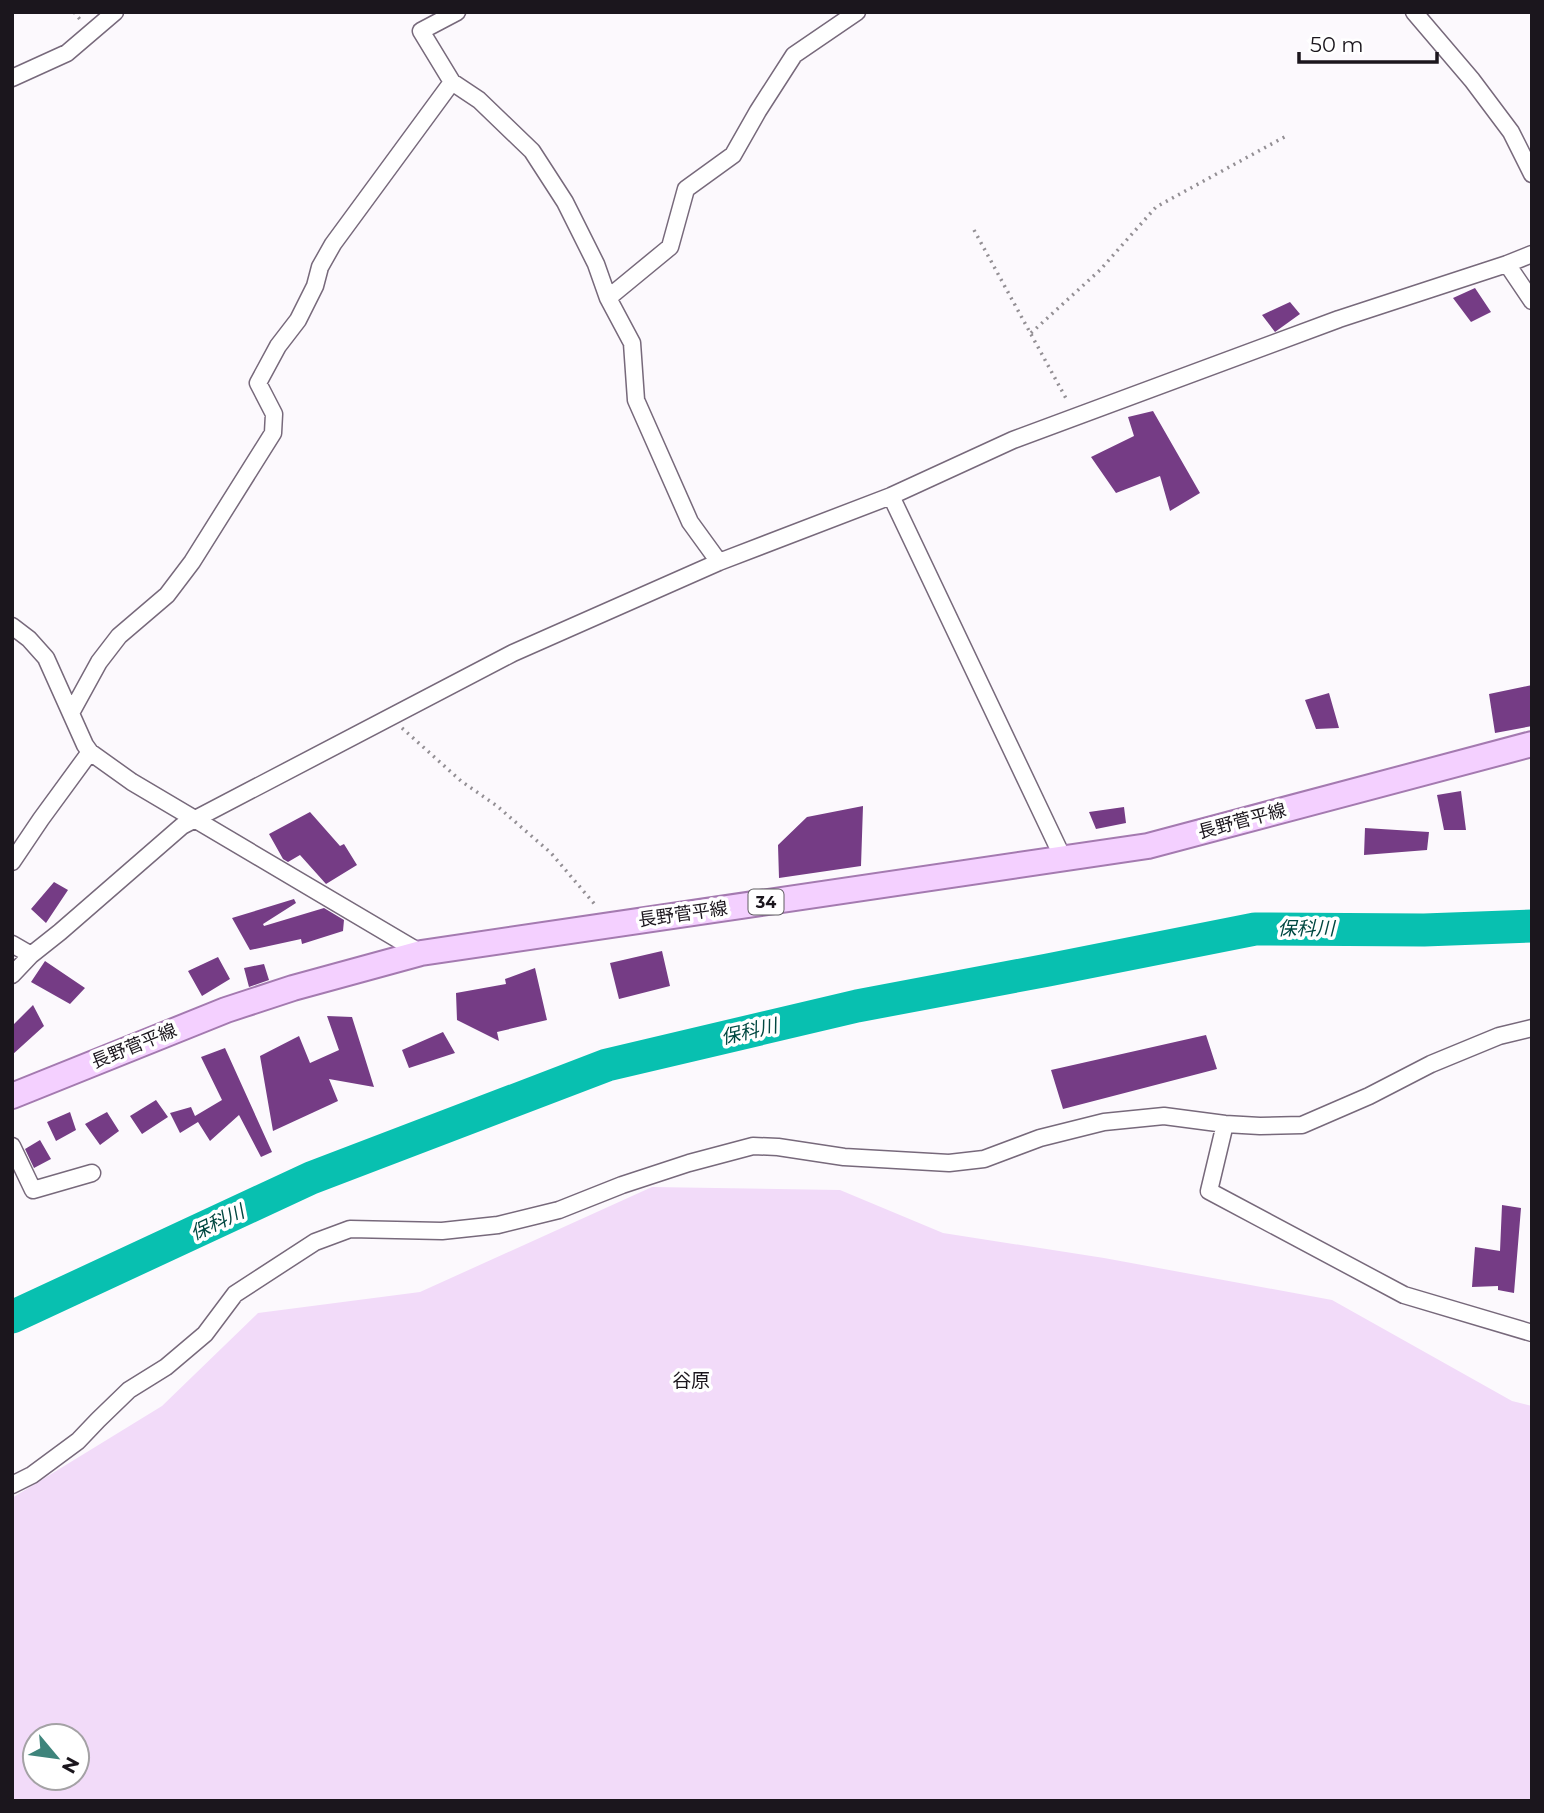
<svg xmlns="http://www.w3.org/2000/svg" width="1544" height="1813" viewBox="0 0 1544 1813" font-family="Montserrat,'Noto Sans JP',sans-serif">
<rect width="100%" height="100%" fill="#fcf9fd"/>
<path fill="#f2dbf9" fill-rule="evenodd" d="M 652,1187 L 840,1190 L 943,1233 L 1104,1258 L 1332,1300 L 1512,1401 L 1532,1406 L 1532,1801 L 12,1801 L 12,1498 L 162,1406 L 258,1313 L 420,1292 ZM 35,1736 L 77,1736 L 77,1778 L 35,1778 Z"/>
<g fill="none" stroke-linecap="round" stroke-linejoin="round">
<path stroke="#08c0b0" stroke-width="33" d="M 12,1317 L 311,1178 L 607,1065 L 857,1006 L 1048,970 L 1255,929 L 1424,930 L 1532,926"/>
</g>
<path fill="#753c85" d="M 1475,288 L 1491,312 L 1471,322 L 1453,298 Z
M 1290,302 L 1300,314 L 1275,332 L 1262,315 Z
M 1153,411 L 1200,493 L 1170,511 L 1160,476 L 1116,493 L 1091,457 L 1134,436 L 1128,417 Z
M 1532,685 L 1532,726 L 1495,733 L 1489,694 Z
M 1329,693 L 1339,728 L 1316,729 L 1305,700 Z
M 1461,791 L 1466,830 L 1444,830 L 1437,795 Z
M 863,806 L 861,866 L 779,878 L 778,845 L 807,817 Z
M 1124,807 L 1126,823 L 1096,829 L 1089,812 Z
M 310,812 L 340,846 L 344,844 L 357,865 L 326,884 L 300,855 L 288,862 L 283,859 L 269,834 Z
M 1365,828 L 1429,832 L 1427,850 L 1364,855 Z
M 54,882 L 68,890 L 46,923 L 31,909 Z
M 294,899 L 296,903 L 263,924 L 264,926 L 324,908 L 344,920 L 343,931 L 302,944 L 301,939 L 250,950 L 232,918 Z
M 662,951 L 670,986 L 619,999 L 610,963 Z
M 218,957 L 230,979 L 202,996 L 188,971 Z
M 45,961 L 85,988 L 70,1004 L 31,982 Z
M 264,964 L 269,980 L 249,987 L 244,968 Z
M 535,968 L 547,1020 L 497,1032 L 499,1041 L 457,1020 L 456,993 L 506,984 L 505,979 Z
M 33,1005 L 44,1026 L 12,1055 L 12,1026 Z
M 327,1016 L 352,1017 L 374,1087 L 329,1079 L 338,1101 L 273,1131 L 260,1056 L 299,1036 L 310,1063 L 339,1050 Z
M 443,1032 L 455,1053 L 409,1068 L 402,1050 Z
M 1206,1035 L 1217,1069 L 1063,1109 L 1051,1070 Z
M 225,1048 L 272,1152 L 261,1157 L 239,1115 L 210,1141 L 198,1122 L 180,1133 L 170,1113 L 191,1107 L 195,1116 L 222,1100 L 201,1057 Z
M 156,1100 L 168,1117 L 142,1134 L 130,1116 Z
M 70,1112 L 76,1130 L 56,1141 L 47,1122 Z
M 107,1112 L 119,1131 L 100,1145 L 85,1124 Z
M 40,1140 L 51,1159 L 34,1168 L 25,1149 Z
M 1502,1205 L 1521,1208 L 1514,1293 L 1498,1290 L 1498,1286 L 1472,1287 L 1475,1247 L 1500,1251 Z"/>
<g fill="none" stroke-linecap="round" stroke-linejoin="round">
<g stroke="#77697b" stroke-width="19">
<path id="minor" d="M 457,12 L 421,31 L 452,82 L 479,100 L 532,151 L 565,202 L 596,264 L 608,298 L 632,343 L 636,400 L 690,522 L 719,562
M 1414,12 L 1472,80 L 1511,132 L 1532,174
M 12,78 L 67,53 L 115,12
M 1507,264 L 1532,301
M 608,298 L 670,247 L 686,189 L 733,155 L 758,111 L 794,55 L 857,12
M 891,496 L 1063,858
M 12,626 L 29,639 L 46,658 L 85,745 L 90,752 L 132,782 L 421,953
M 71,713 L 99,662 L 119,636 L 167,595 L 192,562 L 273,433 L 274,414 L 258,383 L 278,346 L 298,320 L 315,286 L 320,267 L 333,244 L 452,82
M 12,862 L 41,819 L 90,752
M 12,944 L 31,955
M 12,975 L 31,955 L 60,932 L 182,826 L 513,653 L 719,562 L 891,496 L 1013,440 L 1339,319 L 1507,264 L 1532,254
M 1225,1124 L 1209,1191 L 1404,1295 L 1532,1333
M 12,1146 L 33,1190 L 92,1173
M 12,1485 L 32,1475 L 78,1441 L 98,1420 L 129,1390 L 166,1367 L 205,1334 L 235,1294 L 315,1242 L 350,1229 L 442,1231 L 498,1225 L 559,1210 L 622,1185 L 689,1163 L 753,1146 L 778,1147 L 844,1157 L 949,1163 L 984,1159 L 1040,1138 L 1104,1122 L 1164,1116 L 1225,1124 L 1260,1126 L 1302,1125 L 1369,1096 L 1431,1064 L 1499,1036 L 1532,1028"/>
</g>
<g stroke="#a47ab0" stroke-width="28">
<path id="primary" d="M 12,1096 L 226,1010 L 293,988 L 421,953 L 1148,846 L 1532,744"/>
</g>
<path stroke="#938f94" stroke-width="3.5" stroke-dasharray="2 5" stroke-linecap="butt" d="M 74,12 L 82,22
M 974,230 L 1068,402
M 1031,333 L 1100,270 L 1156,207 L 1288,135
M 402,728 L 461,781 L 497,806 L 551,853 L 597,907"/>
<use href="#minor" stroke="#fff" stroke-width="16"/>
<use href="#primary" stroke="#f4d0ff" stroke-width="24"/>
</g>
<g text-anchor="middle" stroke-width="7" stroke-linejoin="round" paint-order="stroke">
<rect fill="#fff" stroke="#5f5c61" stroke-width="2" x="748.5" y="889.5" width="35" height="25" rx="5"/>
<g font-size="16" font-weight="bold" fill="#1b161d">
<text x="766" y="908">34</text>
</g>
<g font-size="18" fill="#1b161d" stroke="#fff">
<text transform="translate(1242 821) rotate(-15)" y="6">長野菅平線</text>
<text transform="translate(683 914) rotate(-8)" y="6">長野菅平線</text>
<text transform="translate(134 1046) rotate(-22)" y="6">長野菅平線</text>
</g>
<g font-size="19" font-style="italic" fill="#014841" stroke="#fff">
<text x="1306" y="935">保科川</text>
<text transform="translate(749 1031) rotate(-13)" y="7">保科川</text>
<text transform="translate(217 1222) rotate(-25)" y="7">保科川</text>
</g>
<g font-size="19" fill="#1b161d" stroke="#fff">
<text x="691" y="1387">谷原</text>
</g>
</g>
<rect width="1544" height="1813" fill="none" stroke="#1b161d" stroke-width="28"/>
<g transform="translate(56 1757) rotate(119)"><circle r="33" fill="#ffffff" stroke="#a4a2a5" stroke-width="2"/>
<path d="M0-5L12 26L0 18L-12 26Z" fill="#3e847b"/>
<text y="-10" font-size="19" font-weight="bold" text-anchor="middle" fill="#1b161d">N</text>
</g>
<path d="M1299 52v10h138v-10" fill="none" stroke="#1b161d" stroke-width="3.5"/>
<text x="1310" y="52" font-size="21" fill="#1b161d" stroke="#ffffff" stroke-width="5" paint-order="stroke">50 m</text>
</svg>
